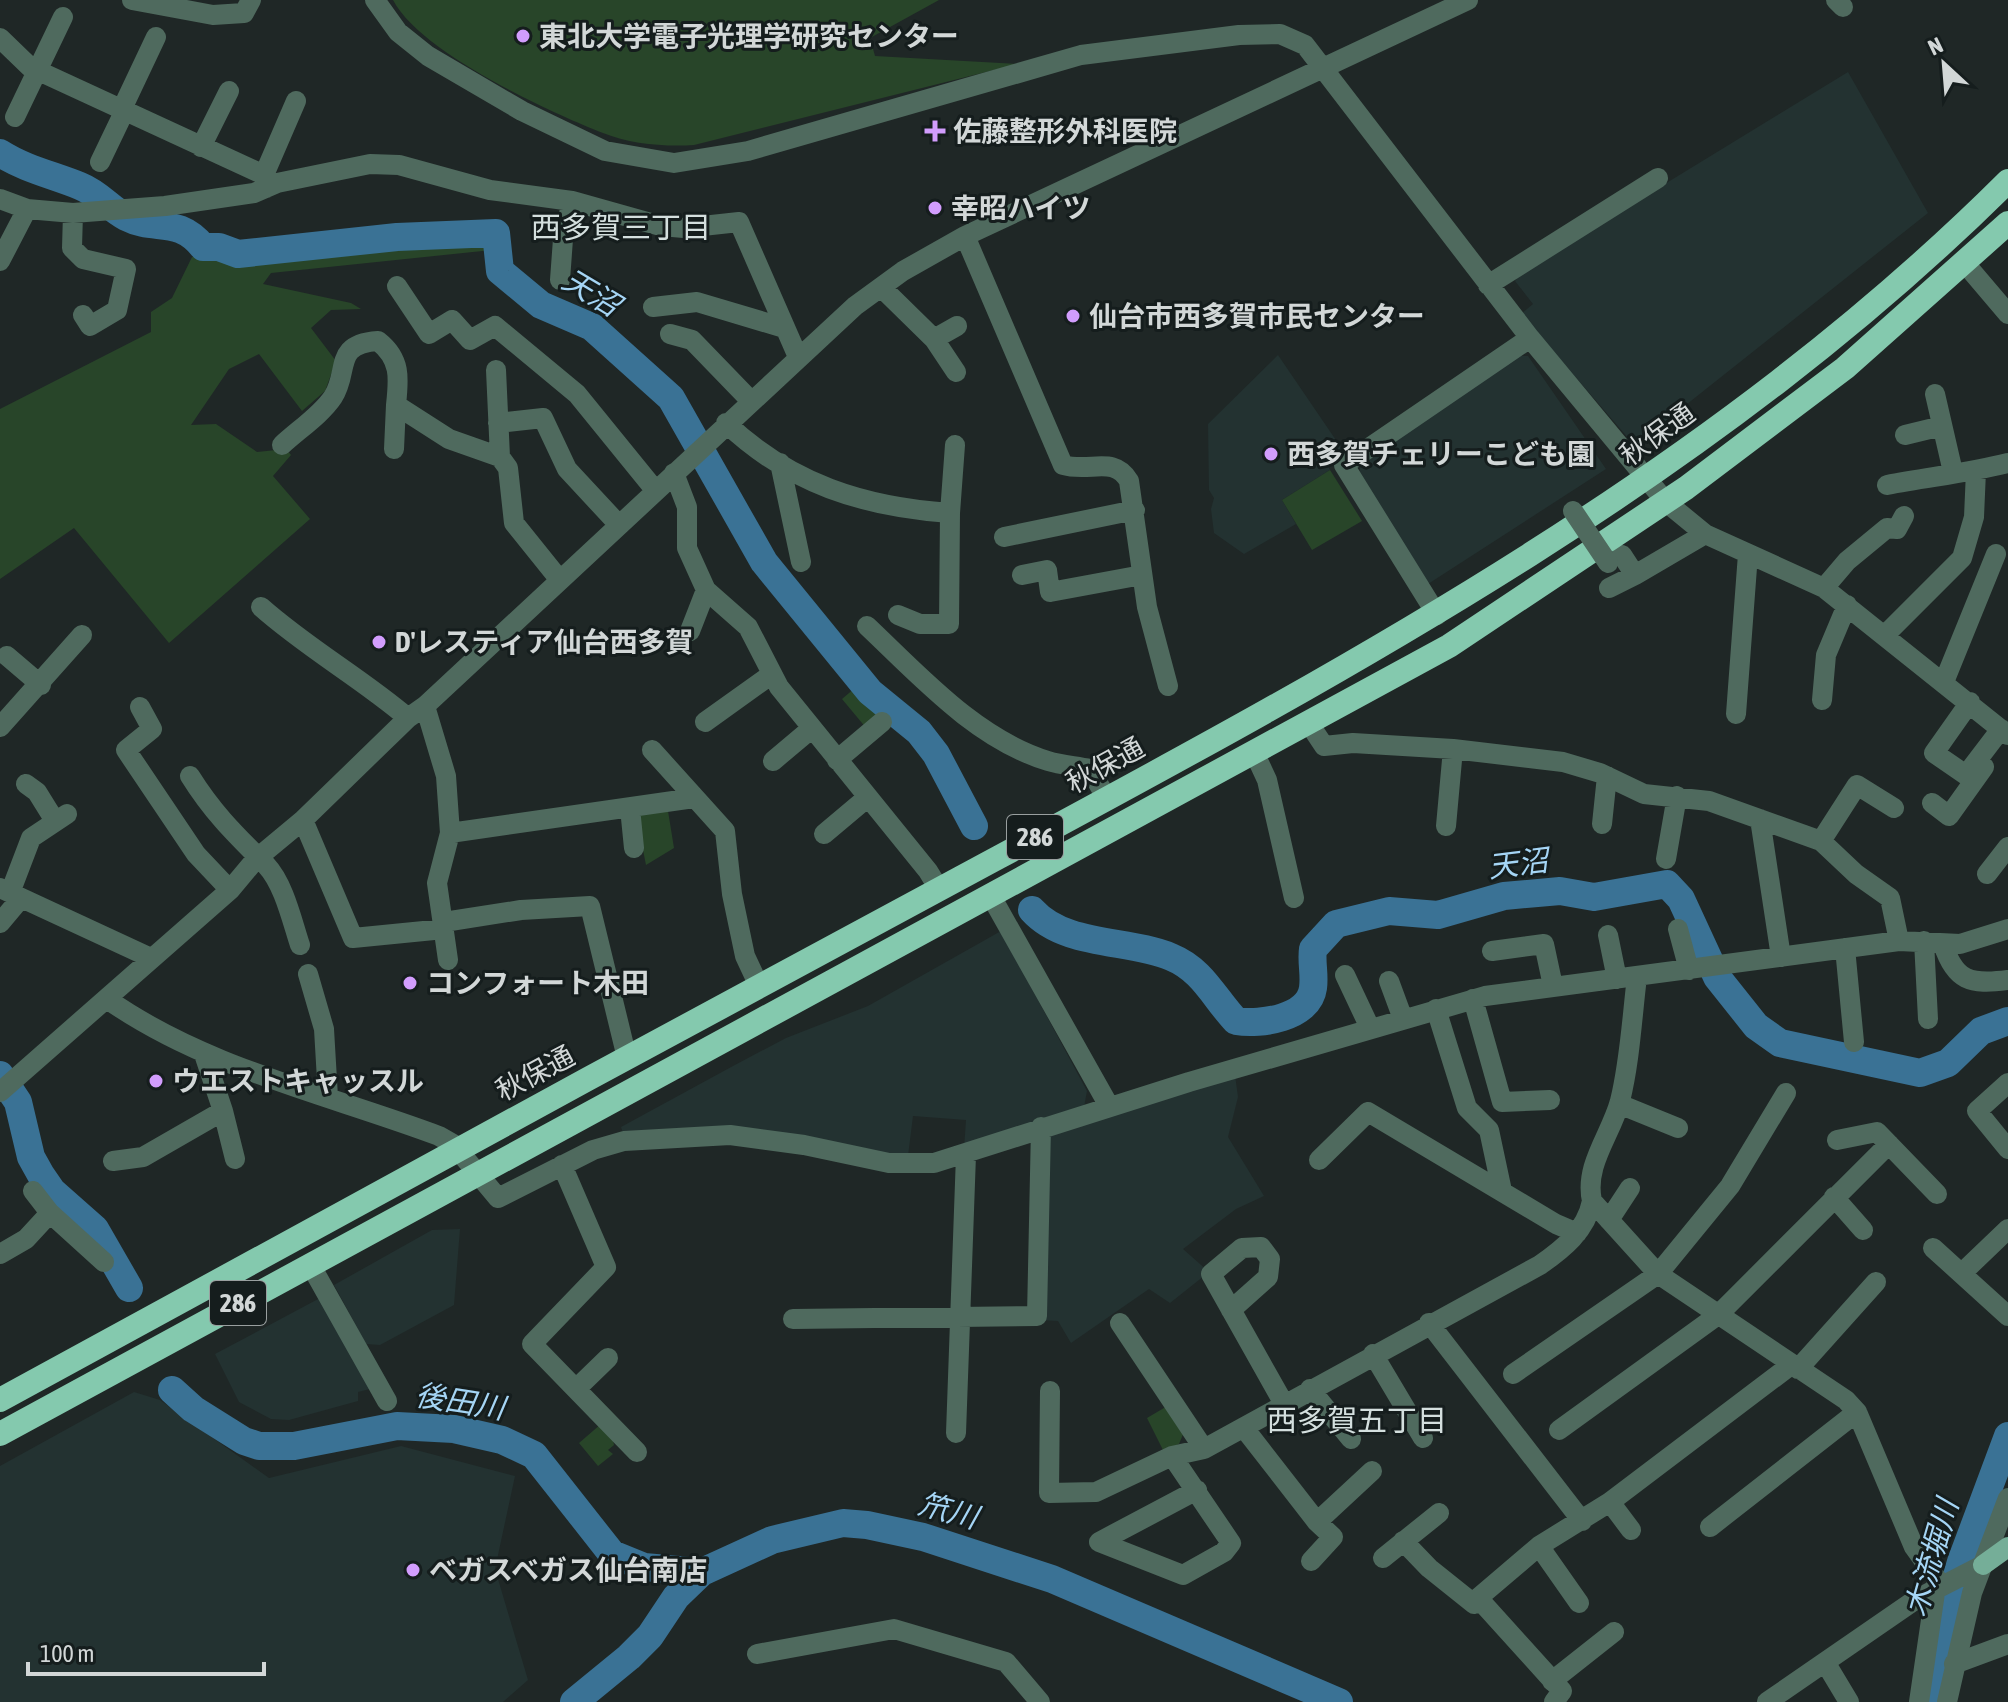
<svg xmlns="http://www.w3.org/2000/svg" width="2008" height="1702" viewBox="0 0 2008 1702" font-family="'Asap Condensed','Noto Sans JP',sans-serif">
<rect width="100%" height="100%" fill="#1f2726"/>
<path fill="#233231" d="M 1848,72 L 1928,213 L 1643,439 L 1629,439 L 1521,314 L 1533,304 L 1515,281 L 1521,272 Z
M 1278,355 L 1342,449 L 1324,458 L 1330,470 L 1282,500 L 1296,524 L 1244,554 L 1214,533 L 1211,509 L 1214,498 L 1209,490 L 1208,424 Z
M 1515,356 L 1528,356 L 1606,469 L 1428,584 L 1359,475 L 1361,461 Z
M 1001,931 L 1087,1091 L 1084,1107 L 964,1149 L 966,1120 L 913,1116 L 908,1156 L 624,1136 L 621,1127 L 733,1066 L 786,1038 L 868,1006 Z
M 1235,1075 L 1238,1097 L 1228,1137 L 1264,1196 L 1236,1209 L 1183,1249 L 1209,1272 L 1170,1303 L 1149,1289 L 1071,1343 L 1058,1321 L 1041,1320 L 1045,1132 Z
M 460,1229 L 454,1305 L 380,1345 L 366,1344 L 334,1285 L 432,1230 Z
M 320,1298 L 370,1389 L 358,1392 L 358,1401 L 289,1420 L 271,1419 L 239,1402 L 215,1354 Z
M 134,1392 L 160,1400 L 269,1478 L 401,1446 L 515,1476 L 495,1569 L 528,1680 L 503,1702 L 0,1702 L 0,1466 Z"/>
<path fill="#284529" d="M 393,0 L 939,0 L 870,38 L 875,56 L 1018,64 L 694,145 C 665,147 630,144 603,133 C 547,111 420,52 393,0 Z
M 491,238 L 492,250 L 271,273 L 263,284 L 351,303 L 361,309 L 331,310 L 311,328 L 336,361 L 325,391 L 302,411 L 259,354 L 229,369 L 191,425 L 216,424 L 257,452 L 286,449 L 291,455 L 273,476 L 310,519 L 169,643 L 74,528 L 0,579 L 0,409 L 151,332 L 151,312 L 172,298 L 192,257 Z
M 1330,470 L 1362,521 L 1312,550 L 1282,500 Z
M 856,687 L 882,715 L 867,729 L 842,699 Z
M 668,811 L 674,848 L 646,865 L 637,820 L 641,815 Z
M 1169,1405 L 1184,1432 L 1179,1444 L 1163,1450 L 1147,1418 Z
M 601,1424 L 612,1436 L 614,1445 L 608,1450 L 613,1454 L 598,1466 L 579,1443 Z"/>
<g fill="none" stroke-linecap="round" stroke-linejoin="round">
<path stroke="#3a7295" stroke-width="28" d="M 0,153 C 25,169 53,175 80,186 C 100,194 110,209 126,217 C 155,232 178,216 203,247 L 219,247 L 238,254 L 397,237 L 496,233 L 500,271 L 541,305 L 592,327 L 671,398 L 764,562 L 870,692 L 919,732 L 936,754 L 974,826
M 1032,910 C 1065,947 1129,939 1171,957 C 1203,970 1214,998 1236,1021 C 1261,1025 1309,1018 1313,988 C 1315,974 1311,962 1313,949 L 1336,924 L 1389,911 L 1438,915 L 1504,896 L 1560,891 L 1594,897 L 1667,884 L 1681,899 L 1717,977 L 1756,1026 L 1780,1043 L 1920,1073 L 1948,1063 L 1981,1031 L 2008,1021
M 0,1075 L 18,1102 L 31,1157 L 41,1175 L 52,1191 L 95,1229 L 129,1288
M 172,1390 L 193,1409 L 244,1441 L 259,1446 L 294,1446 L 397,1426 L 454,1429 L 502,1440 L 534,1455 L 612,1554 L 644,1567 L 702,1572
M 574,1702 L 629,1657 L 650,1636 L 676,1597 L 702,1572 L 772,1540 L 843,1523 L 867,1525 L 923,1537 L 1052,1579 L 1339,1702
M 1931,1702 L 1948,1607 L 1961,1562 L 2008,1436"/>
<path stroke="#4f6a5e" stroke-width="20" d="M 132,0 L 213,15 L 244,13 L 251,0
M 375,0 L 398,32 L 428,56 L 522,111 L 605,151 L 674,163 L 748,151 L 1081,55 L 1239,35 L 1280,34 L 1305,45 L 1530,338 L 1666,502 L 1705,534 L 1824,588 L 2008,735
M 1836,0 L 1843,7
M 0,38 L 30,67 L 264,175 L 266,188
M 121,111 L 156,37
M 15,117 L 63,17
M 201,147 L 229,91
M 100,162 L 124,112
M 264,175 L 296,101
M 0,199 L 27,209 L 73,213 L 165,206 L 254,193 L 277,183 L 370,164 L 399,165 L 490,190 L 572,201 L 661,226 L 684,228 L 739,222 L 798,357
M 73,213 L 72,248 L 83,259 L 126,269 L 117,310 L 90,326 L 83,315
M 965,236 L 1063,465 C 1090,473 1114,455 1129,481 L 1147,607 L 1168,686
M 0,261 L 27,209
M 1963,261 L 2008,314
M 560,280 L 563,239 L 572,201
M 1488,285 L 1658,178
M 397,286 L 429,334 L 452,320 L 470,340 L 495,326 L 577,394 L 655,490
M 881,287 L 934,339 L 956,372
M 653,307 L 697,302 L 784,328
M 670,334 L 692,340 L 751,401
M 934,339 L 957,326
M 496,370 L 500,457
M 1935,394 L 1953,472
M 498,423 L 543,418 L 567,469 L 619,525
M 726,423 C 790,484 864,507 950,513 L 949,624 L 920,624 L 898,615
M 1905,435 L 1942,426
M 282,445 C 298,430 321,415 333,397 C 350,371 332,344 378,341 C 401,359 399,378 396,405 L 449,439 L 500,457 L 508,468 L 514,523 L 559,579
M 394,449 L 396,405
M 780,463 L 801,562
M 674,473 L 687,507 L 687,548 L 706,590 L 748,627 L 779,687 L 928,871 L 939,889
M 1887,485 C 1928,477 1969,473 2008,463
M 950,513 L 955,445
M 1004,537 L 1135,510
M 1622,555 L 1635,575 L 1705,534
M 1022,575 L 1047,570 L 1050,592 L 1142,575
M 1609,588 L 1635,575
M 1824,588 L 1847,561 L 1887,528 L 1897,529 L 1904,516
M 261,607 C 307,648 361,678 408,718
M 1437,615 L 1344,465 L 1530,338
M 867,626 C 920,676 976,739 1048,761 C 1061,765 1076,766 1090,769 L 1107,799
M 690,631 L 706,590
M 1885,635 L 1962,558 L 1974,517 L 1976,471
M 7,656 L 41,685
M 1944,682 L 1996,554
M 1822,700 L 1826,655 L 1847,605
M 1970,702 L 1934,753 L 1966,775 L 2001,729
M 425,706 L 446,776 L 450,833 L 437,883 L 448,960
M 140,707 L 152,729 L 126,750 L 196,854 L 230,890
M 1736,714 L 1748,554
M 705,722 L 772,674
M 1308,722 L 1324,746 L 1353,743 L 1453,749 L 1563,762 L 1600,773 L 1644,794 L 1709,801 L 1821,841 L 1856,874 L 1890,898 L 1899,941
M 0,727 L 82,635
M 652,750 L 725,831 L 732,894 L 745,956 L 759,986
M 1254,752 L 1267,780 L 1294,898
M 837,760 L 882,722
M 773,761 L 811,729
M 190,776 C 213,813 236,835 266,865 C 284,884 292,921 300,945
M 26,784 L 37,792 L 55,821
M 1932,803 L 1949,816 L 1984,767
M 630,808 L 634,848
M 1760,819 L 1781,957
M 303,820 L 353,938 L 444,929
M 1602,824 L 1607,776
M 1446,826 L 1453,749
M 450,833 L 694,798
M 824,834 L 868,797
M 1821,841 L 1857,785 L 1894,808
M 1666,859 L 1677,796
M 1987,874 L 2008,847
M 0,888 L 151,958
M 10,893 L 31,838 L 67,814
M 991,896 L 1109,1106
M 444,922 L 521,910 L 590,906 L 627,1058
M 0,923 L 21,898
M 1678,929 L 1689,970
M 1608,935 L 1617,979
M 1924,941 L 1928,1019
M 1943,944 C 1955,981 1970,985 2008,980
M 1845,948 L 1854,1042
M 1492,951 L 1544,944 L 1553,986
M 308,974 L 324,1029 L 328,1097
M 1345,975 L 1370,1028
M 1637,977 C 1632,1017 1630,1061 1620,1101 C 1611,1135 1584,1165 1592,1201 L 1658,1274 L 1846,1400 L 1857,1412 L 1914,1547 L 1937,1579 L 1919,1702
M 1389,981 L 1403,1019
M 107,999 C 205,1068 327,1094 439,1136 L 453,1144 L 498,1198 L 593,1150 L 624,1141 L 730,1135 L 804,1145 L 889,1163 L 934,1163 L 1189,1082 L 1485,996 L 1899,941 L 1960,944 L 2008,929
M 1473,999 L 1502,1102 L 1550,1100
M 1436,1009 L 1467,1108 L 1489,1130 L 1502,1191
M 2008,1083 L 1977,1111 L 2008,1149
M 0,1092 L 230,890 L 256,859 L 303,820 L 408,718 L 425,706 L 855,306 L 903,271 L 965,236 L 1468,0
M 1619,1104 L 1678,1128
M 223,1111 L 235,1159
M 1837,1140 L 1877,1132 L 1937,1194
M 1319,1160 L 1368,1112 L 1556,1224 L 1577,1233
M 113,1161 L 143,1157 L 223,1111 L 204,1054
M 562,1165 L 606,1267 L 532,1344 L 637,1452
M 33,1191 L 50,1213 L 104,1262
M 1834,1197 L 1863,1230
M 1609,1220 L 1630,1188
M 1933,1248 L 2008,1316
M 0,1254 L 26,1239 L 50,1213
M 310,1264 L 387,1401
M 1962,1273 L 2008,1229
M 1231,1310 L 1268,1277 L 1270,1259 L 1261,1247 L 1242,1248 L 1211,1274 L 1284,1404
M 793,1319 L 1037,1316 L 1041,1127
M 1120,1323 L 1204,1449
M 1429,1323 L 1582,1521
M 1373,1354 L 1423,1438
M 1798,1369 L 1876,1282
M 1513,1374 L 1658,1274 L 1730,1186 L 1786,1093
M 576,1389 L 608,1358
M 1310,1389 L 1351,1439
M 1050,1391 L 1049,1493 L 1096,1492 L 1172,1456 L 1204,1449 L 1540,1265 C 1563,1249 1586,1231 1592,1201
M 1244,1428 L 1317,1522 L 1333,1537 L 1311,1561
M 1559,1430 L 1718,1315 L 1889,1144
M 956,1433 L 966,1155
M 1172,1456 L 1231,1543 L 1224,1552 L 1183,1575 L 1099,1542 L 1197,1490
M 1610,1502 L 1631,1530
M 1317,1522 L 1372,1471
M 1710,1527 L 1857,1412
M 1403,1541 L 1429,1568 L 1474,1604 L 1478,1598 L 1562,1691 L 1554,1702
M 1539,1546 L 1579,1603
M 1383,1558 L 1439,1513
M 1478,1598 L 1539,1546 L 1610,1502 L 1791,1365
M 757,1654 L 894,1629 L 1006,1662 L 1040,1702
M 1825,1662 L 1849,1702
M 1954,1664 L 2008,1644
M 1552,1681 L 1614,1632
M 1767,1702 L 1915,1600 L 1983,1565
M 1947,1702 L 1972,1593 L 2008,1498"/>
<path stroke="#75ae98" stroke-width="20" d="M 1983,1565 L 2008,1547"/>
<path stroke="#84c9ae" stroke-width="24" d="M 0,1400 C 312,1229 623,1059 936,891 C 1314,687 1701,487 2008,181
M 0,1434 L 1449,646 L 1686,488 L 1845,368 L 2008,223"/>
<path stroke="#4f6a5e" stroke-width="20" d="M 1573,511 L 1608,563"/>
</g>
<g fill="#d29dfd" stroke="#151d1d" stroke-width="3">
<circle cx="523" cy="36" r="8"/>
<path d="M931 119h8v8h8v8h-8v8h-8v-8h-8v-8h8z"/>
<circle cx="935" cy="208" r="8"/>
<circle cx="1073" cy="316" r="8"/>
<circle cx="1271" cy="454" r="8"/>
<circle cx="379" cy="642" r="8"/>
<circle cx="410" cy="983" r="8"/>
<circle cx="156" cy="1081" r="8"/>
<circle cx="413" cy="1570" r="8"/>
</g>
<g text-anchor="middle" stroke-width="6" stroke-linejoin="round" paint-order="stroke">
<g fill="#151d1d" stroke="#999f9f" stroke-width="2">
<rect x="1007" y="815" width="56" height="44" rx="6"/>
<rect x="210" y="1281" width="56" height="44" rx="6"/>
</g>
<g font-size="26" font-weight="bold" fill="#d2d7d7">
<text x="1035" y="846">286</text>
<text x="238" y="1312">286</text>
</g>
<g font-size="28" font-weight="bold" fill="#d2d7d7" stroke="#151d1d" text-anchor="start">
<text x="539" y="46">東北大学電子光理学研究センター</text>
<text x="953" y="141">佐藤整形外科医院</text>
<text x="951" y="218">幸昭ハイツ</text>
<text x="1089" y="326">仙台市西多賀市民センター</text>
<text x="1287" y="464">西多賀チェリーこども園</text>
<text x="395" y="652">D'レスティア仙台西多賀</text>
<text x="426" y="993">コンフォート木田</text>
<text x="172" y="1091">ウエストキャッスル</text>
<text x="429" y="1580">ベガスベガス仙台南店</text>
</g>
<g font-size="28" fill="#d2d7d7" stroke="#151d1d">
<text transform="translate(1657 434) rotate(-36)" y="10">秋保通</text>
<text transform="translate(1105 765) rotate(-29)" y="10">秋保通</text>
<text transform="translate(535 1073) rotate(-28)" y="10">秋保通</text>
</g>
<g font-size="30" fill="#d4dfde" stroke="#151d1d">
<text x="621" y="238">西多賀三丁目</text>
<text x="1357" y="1431">西多賀五丁目</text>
</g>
<g font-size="30" font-style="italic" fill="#a5d5f5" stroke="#151d1d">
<text transform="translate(591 293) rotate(31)" y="10">天沼</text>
<text transform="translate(1518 864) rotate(-7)" y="10">天沼</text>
<text transform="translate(460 1402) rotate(9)" y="10">後田川</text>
<text transform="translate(948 1511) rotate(15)" y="10">笊川</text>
<text transform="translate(1932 1558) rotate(-74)" y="10">木流堀川</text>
</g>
</g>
<g transform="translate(1944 64) rotate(334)" stroke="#151d1d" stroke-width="6" paint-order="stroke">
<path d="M0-6L14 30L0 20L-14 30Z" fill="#d2d7d7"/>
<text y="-12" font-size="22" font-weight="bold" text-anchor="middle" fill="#d2d7d7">N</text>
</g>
<path d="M28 1662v12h236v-12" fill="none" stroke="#d2d7d7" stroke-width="4"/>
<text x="40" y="1662" font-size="24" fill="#d2d7d7" stroke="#151d1d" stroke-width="6" paint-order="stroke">100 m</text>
</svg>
